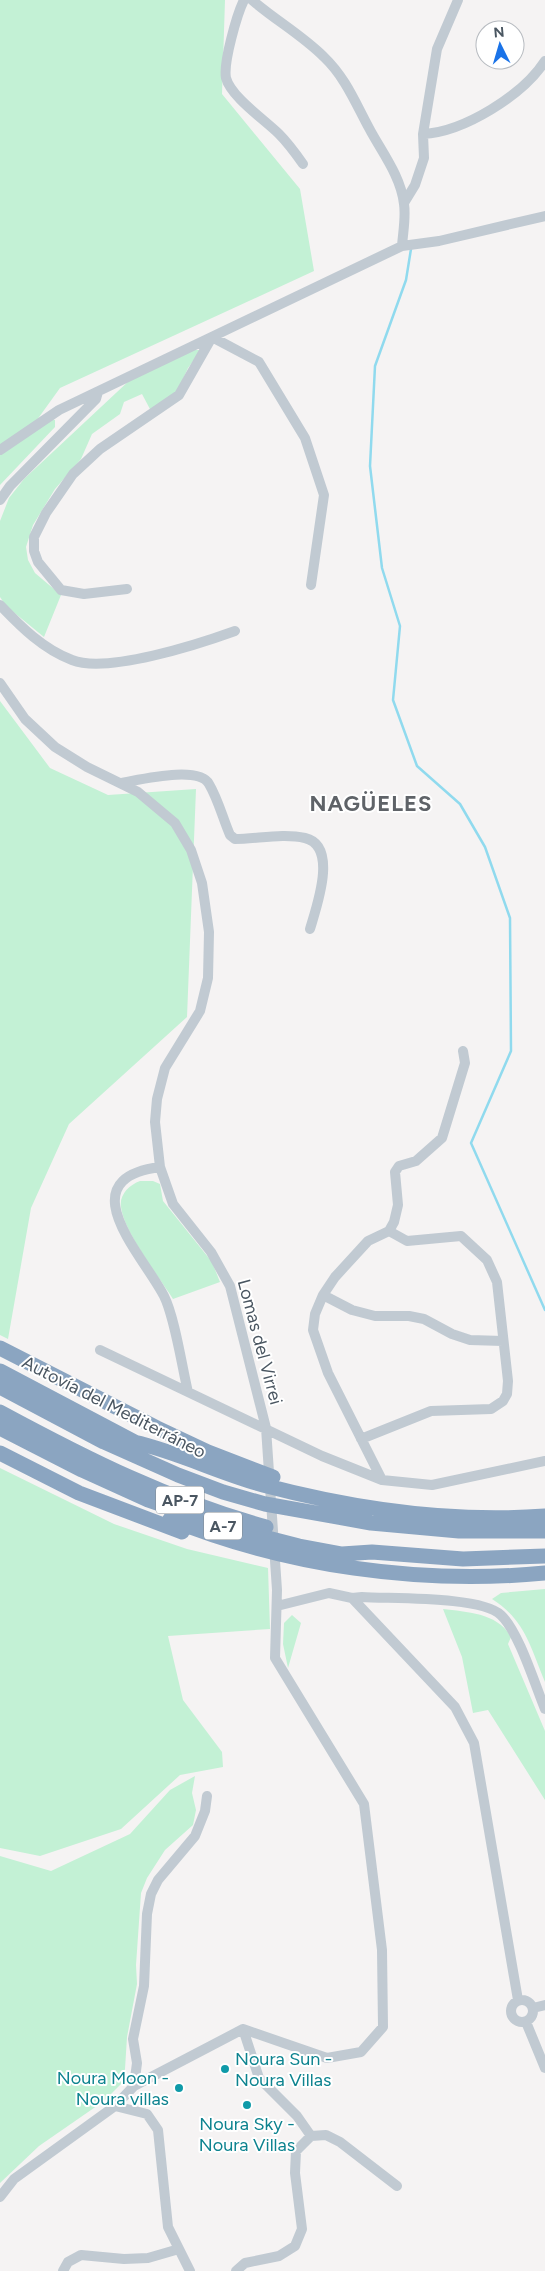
<svg xmlns="http://www.w3.org/2000/svg" width="545" height="2271" viewBox="0 0 545 2271" font-family="Figtree,sans-serif">
<rect width="100%" height="100%" fill="#f5f3f3"/>
<path fill="#c3f1d5" d="M 0,0 L 225,0 L 222,94 L 300,189 L 314,271 L 60,388 L 29,431 L 50,419 L 55,420 L 55,427 L 0,485 Z
M 194,350 L 201,350 L 188,368 L 176,395 L 151,411 L 142,394 L 124,402 L 120,414 L 92,434 L 81,459 L 55,489 L 33,525 L 26,547 L 28,560 L 35,573 L 61,595 L 44,637 L 6,606 L 0,597 L 0,521 L 9,498 L 24,479 L 132,378 Z
M 0,701 L 50,768 L 108,795 L 196,789 L 187,1017 L 69,1124 L 31,1208 L 8,1339 L 0,1335 Z
M 140,1181 L 153,1181 L 160,1184 L 163,1201 L 212,1262 L 220,1282 L 173,1299 C 159,1277 124,1232 121,1207 C 119,1195 129,1185 140,1181 Z
M 0,1468 L 114,1524 L 187,1549 L 268,1568 L 270,1629 L 168,1636 L 183,1700 L 222,1752 L 223,1767 L 180,1775 L 121,1829 L 40,1856 L 0,1848 Z
M 545,1589 L 545,1682 C 530,1646 525,1620 492,1599 L 501,1593 Z
M 443,1609 C 467,1612 498,1613 511,1637 L 508,1644 L 545,1731 L 545,1800 L 488,1710 L 473,1713 L 462,1657 Z
M 292,1615 L 301,1623 L 288,1668 L 283,1644 L 284,1623 Z
M 195,1776 L 192,1793 L 196,1810 L 193,1825 L 165,1850 L 147,1878 L 141,1893 L 136,1965 L 137,1984 L 127,2037 L 125,2069 L 121,2084 L 104,2101 L 39,2146 L 0,2183 L 0,1856 L 51,1871 L 130,1834 L 170,1790 Z"/>
<g fill="none" stroke-linecap="round" stroke-linejoin="round">
<path stroke="#90daee" stroke-width="2.5" d="M 411,249 L 406,280 L 375,366 L 370,466 L 382,568 L 400,626 L 393,700 L 417,766 L 460,804 L 485,847 L 510,918 L 511,1051 L 471,1143 L 545,1310"/>
<path stroke="#c1cad2" stroke-width="10" d="M 244,0 C 237,14 223,63 226,78 C 231,97 265,120 279,134 C 288,143 296,154 303,164
M 252,0 C 275,20 302,35 324,57 C 345,77 355,102 369,128 C 381,151 401,176 404,204 C 406,217 403,232 402,246
M 423,134 C 464,132 523,95 545,61
M 404,203 L 415,185 L 424,158 L 423,134 L 437,49 L 458,0
M 0,450 L 59,410 L 402,246 L 439,241 L 545,216
M 0,500 L 10,486 L 96,399 L 98,392
M 127,589 L 84,594 L 61,590 L 38,562 L 34,551 L 34,537 L 46,513 L 73,474 L 100,449 L 179,395 L 212,337 L 259,362 L 305,438 L 324,495 L 311,585
M 0,605 C 21,627 43,649 72,660 C 107,674 199,644 235,631
M 0,683 L 25,719 L 55,747 L 87,767 L 138,792 L 175,823 L 191,850 L 202,883 L 209,932 L 208,978 L 200,1011 L 165,1068 L 157,1099 L 155,1122 L 160,1167 L 173,1204 L 211,1252 L 230,1286 L 266,1428 L 277,1590 L 275,1658 L 364,1804 L 382,1950 L 383,2027 L 361,2052 L 327,2058 L 243,2029 L 134,2086 L 115,2106
M 120,783 C 139,780 199,765 209,784 C 218,799 223,819 230,835 L 235,839 C 257,839 283,833 305,838 C 339,846 316,908 310,929
M 160,1167 C 67,1179 143,1255 164,1296 C 175,1318 182,1367 188,1392
M 323,1295 L 352,1310 L 375,1316 L 409,1316 L 424,1319 L 452,1334 L 470,1340 L 503,1341
M 100,1350 L 322,1456 L 382,1480 L 432,1485 L 545,1461
M 361,1439 L 431,1411 L 491,1409 L 503,1401 L 507,1394 L 508,1381 L 497,1282 L 487,1260 L 461,1236 L 407,1241 L 389,1231
M 382,1480 L 328,1373 L 313,1330 L 315,1314 L 323,1295 L 335,1277 L 368,1241 L 389,1231 L 394,1222 L 398,1205 L 395,1172 L 399,1166 L 416,1161 L 442,1138 L 465,1063 L 463,1051
M 352,1598 L 362,1597 C 393,1599 481,1596 501,1615 C 519,1632 535,1685 545,1709
M 277,1606 L 329,1593 L 352,1598 L 455,1707 L 474,1743 L 518,2000
M511 2011a11 11 0 1 1 22 0a11 11 0 1 1-22 0Z
M 533,2008 L 545,2005
M 526,2022 L 545,2068
M 243,2029 L 259,2078 L 297,2116 L 311,2136 L 326,2135 L 340,2142 L 397,2186
M 134,2086 L 137,2063 L 133,2039 L 144,1986 L 147,1914 L 151,1894 L 158,1880 L 195,1836 L 205,1811 L 207,1796
M 0,2197 L 14,2179 L 115,2106 L 147,2114 L 158,2130 L 168,2227 L 190,2271
M 63,2271 L 68,2262 L 81,2255 L 124,2259 L 148,2258 L 179,2249
M 236,2271 L 245,2263 L 279,2256 L 295,2246 L 302,2229 L 295,2173 L 296,2151 L 311,2136"/>
<path stroke="#8ba5c1" stroke-width="15" d="M 0,1348 L 157,1428 L 208,1452 L 273,1477
M 0,1371 L 142,1446
M 0,1387 L 104,1442 L 178,1475 L 223,1492 L 265,1504 L 371,1523 L 459,1531 L 545,1531
M 0,1412 C 89,1460 169,1500 266,1527
M 0,1428 L 82,1470 L 148,1500 L 232,1529 L 299,1546 L 342,1554 L 372,1552 L 463,1559 L 545,1556
M 134,1442 C 178,1452 219,1473 263,1485 C 354,1509 451,1523 545,1516
M 0,1453 L 79,1493 L 182,1532
M 170,1519 C 286,1566 420,1585 545,1573"/>
</g>
<g fill="#0f9aa8" stroke="#fff" stroke-width="2">
<circle cx="225" cy="2069" r="5"/>
<circle cx="179" cy="2088" r="5"/>
<circle cx="247" cy="2105" r="5"/>
</g>
<g text-anchor="middle" stroke-width="4" stroke-linejoin="round" paint-order="stroke">
<g fill="#fff" stroke="#808990" stroke-width="1">
<rect x="156" y="1486.5" width="48" height="27" rx="4"/>
<rect x="204" y="1512.5" width="38" height="27" rx="4"/>
</g>
<g font-size="16" font-weight="bold" fill="#4a5661">
<text x="180" y="1506">AP-7</text>
<text x="223" y="1532">A-7</text>
</g>
<g font-size="18" fill="#4a5661" stroke="#fff">
<text transform="translate(260 1342) rotate(75)" y="6">Lomas del Virrei</text>
<text transform="translate(114 1407) rotate(27)" y="6">Autovía del Mediterráneo</text>
</g>
<g font-size="18" fill="#0d838f" stroke="#fff" text-anchor="start">
<text x="235" y="2065">Noura Sun -<tspan x="235" dy="21">Noura Villas</tspan></text>
<text x="169" y="2084" text-anchor="end">Noura Moon -<tspan x="169" dy="21">Noura villas</tspan></text>
<text x="247" y="2130" text-anchor="middle">Noura Sky -<tspan x="247" dy="21">Noura Villas</tspan></text>
</g>
<g font-size="22" font-weight="bold" letter-spacing="1" fill="#5f6368" stroke="#fff">
<text x="371" y="811">NAGÜELES</text>
</g>
</g>
<g transform="translate(500 45) rotate(355)"><circle r="24" fill="#ffffff" stroke="#b7bbc0"/>
<path d="M0-4L9 19L0 12L-9 19Z" fill="#1a73e8"/>
<text y="-8" font-size="14" font-weight="bold" text-anchor="middle" fill="#4a5661">N</text>
</g>
</svg>
